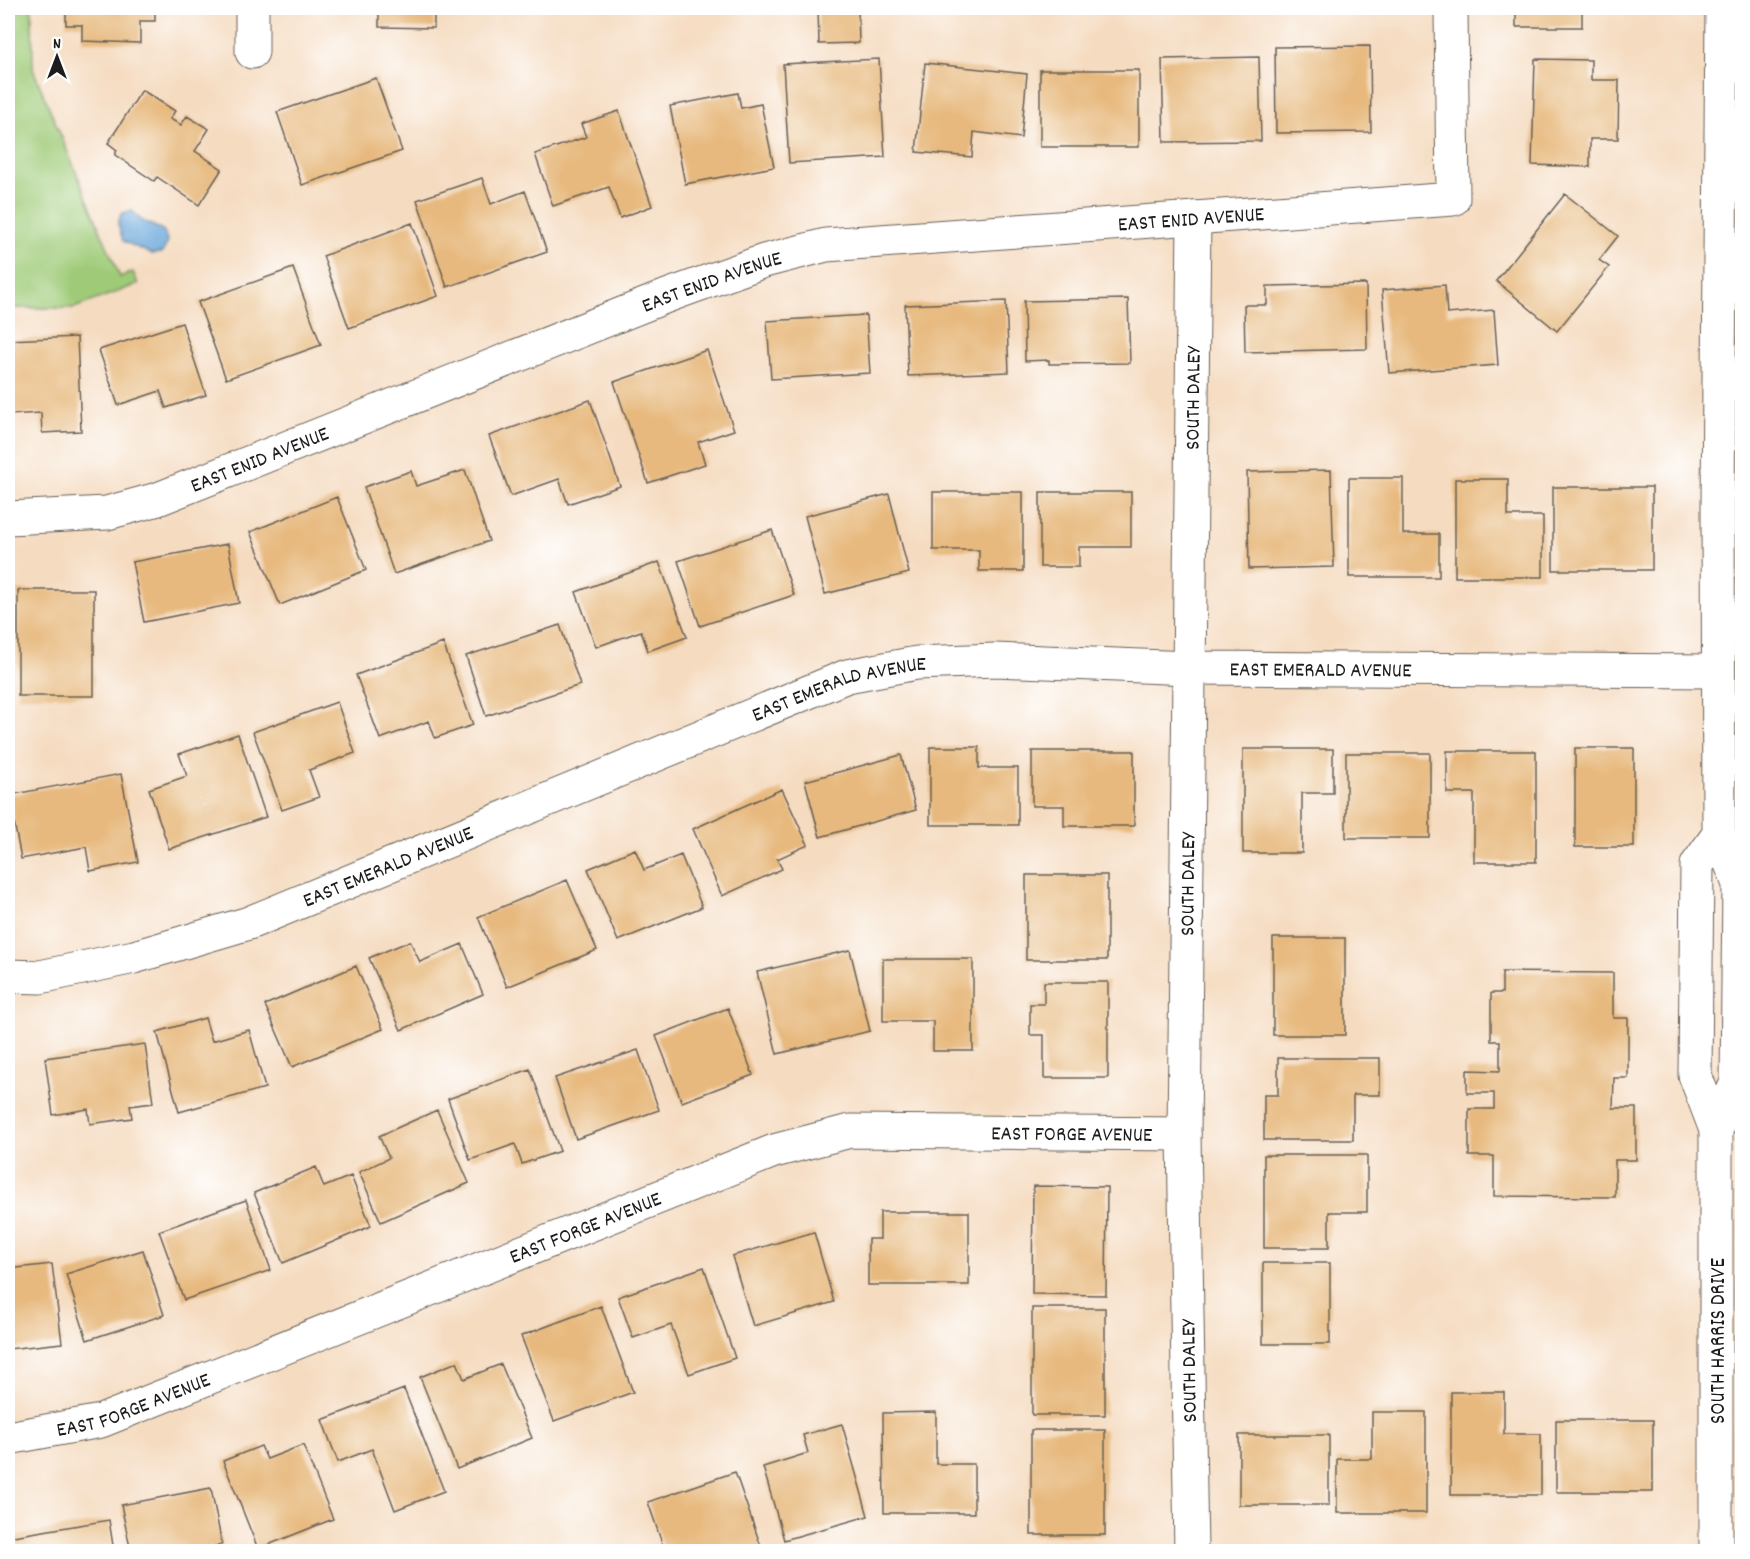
<svg xmlns="http://www.w3.org/2000/svg" width="1750" height="1559" viewBox="0 0 1750 1559" font-family="Dekko,sans-serif">
<rect width="100%" height="100%" fill="#fff"/>
<filter id="ink" filterUnits="userSpaceOnUse"><feTurbulence type="fractalNoise" baseFrequency=".0167" numOctaves="2"/><feDisplacementMap in="SourceGraphic" scale="12" xChannelSelector="R" yChannelSelector="G"/><feConvolveMatrix kernelMatrix="1 2 1 2 8 2 1 2 1" color-interpolation-filters="sRGB"/></filter>
<filter id="wash" filterUnits="userSpaceOnUse"><feTurbulence type="fractalNoise" baseFrequency=".008" numOctaves="4" result="noise"/><feDisplacementMap in="SourceGraphic" scale="24" xChannelSelector="R" yChannelSelector="G"/><feGaussianBlur stdDeviation="1.35" result="paint"/><feColorMatrix in="noise" values="0 0 0 0 0 0 0 0 0 0 0 0 0 0 0 0 0 1.4 0 .05"/><feComposite in="paint" operator="in"/></filter>
<g filter="url(#wash)">
<rect width="100%" height="100%" fill="#f5dcc1"/>
<path fill="#9fcb78" stroke="#5e744a" stroke-width="1.5" d="M 8,8 L 32,8 L 33,69 L 120,277 L 133,272 L 138,284 L 74,308 L 8,308 Z"/>
<path fill="#67a6d9" stroke="#42617a" stroke-width="1.5" d="M 131,210 L 143,221 L 163,230 L 168,242 L 162,253 L 151,254 L 123,241 L 118,224 L 121,214 Z"/>
<g id="blocks">
<path fill="#e7b97e" d="M 66,8 L 155,8 L 155,21 L 140,21 L 140,43 L 82,41 L 82,25 L 66,25 Z
M 379,8 L 434,8 L 434,28 L 379,27 Z
M 818,8 L 858,8 L 859,43 L 819,44 Z
M 1516,8 L 1582,8 L 1582,27 L 1516,27 Z
M 1370,46 L 1371,132 L 1276,133 L 1275,47 Z
M 1259,57 L 1261,141 L 1164,142 L 1162,59 Z
M 879,59 L 885,157 L 789,163 L 783,64 Z
M 1535,59 L 1591,60 L 1591,80 L 1619,80 L 1618,139 L 1590,139 L 1590,167 L 1532,165 Z
M 925,63 L 1027,74 L 1021,138 L 974,132 L 972,157 L 916,152 Z
M 1040,70 L 1139,70 L 1139,147 L 1040,147 Z
M 376,78 L 402,151 L 302,185 L 277,112 Z
M 142,90 L 175,111 L 170,119 L 181,125 L 187,116 L 209,129 L 195,151 L 222,169 L 199,205 L 157,177 L 154,181 L 115,155 L 117,150 L 108,143 Z
M 738,93 L 741,108 L 761,104 L 774,167 L 685,184 L 670,106 Z
M 619,111 L 652,206 L 620,218 L 609,187 L 553,206 L 535,154 L 586,137 L 581,124 Z
M 482,178 L 491,204 L 525,191 L 547,252 L 447,287 L 417,200 Z
M 1565,194 L 1618,236 L 1599,260 L 1609,267 L 1557,331 L 1496,281 Z
M 412,223 L 438,296 L 349,328 L 323,256 Z
M 293,268 L 321,345 L 226,379 L 198,302 Z
M 1366,284 L 1367,349 L 1245,352 L 1244,305 L 1267,305 L 1267,286 Z
M 1445,285 L 1447,314 L 1494,310 L 1498,365 L 1389,373 L 1382,290 Z
M 1128,299 L 1130,363 L 1049,364 L 1049,360 L 1025,361 L 1024,301 Z
M 1006,301 L 1009,372 L 908,376 L 905,305 Z
M 866,315 L 870,373 L 771,379 L 767,321 Z
M 182,323 L 206,395 L 166,408 L 160,391 L 118,405 L 99,350 Z
M 77,337 L 81,431 L 42,433 L 41,413 L 8,415 L 8,340 Z
M 707,350 L 734,430 L 698,442 L 705,464 L 648,483 L 614,382 Z
M 590,400 L 620,486 L 568,504 L 559,479 L 511,496 L 489,436 Z
M 465,470 L 489,541 L 394,574 L 364,487 L 411,471 L 416,486 Z
M 1331,470 L 1334,567 L 1249,569 L 1247,472 Z
M 1349,478 L 1403,478 L 1403,534 L 1439,534 L 1439,577 L 1349,577 Z
M 1455,479 L 1508,479 L 1508,516 L 1543,516 L 1543,577 L 1455,577 Z
M 1553,487 L 1652,487 L 1652,570 L 1553,570 Z
M 933,492 L 1023,492 L 1023,571 L 979,571 L 979,550 L 933,550 Z
M 1040,492 L 1131,492 L 1131,547 L 1079,547 L 1079,567 L 1040,567 Z
M 889,494 L 909,573 L 825,594 L 805,516 Z
M 337,497 L 366,570 L 280,605 L 250,532 Z
M 772,530 L 794,595 L 700,626 L 678,561 Z
M 228,544 L 239,603 L 144,622 L 132,562 Z
M 659,562 L 687,637 L 648,651 L 641,631 L 596,647 L 576,592 Z
M 18,590 L 94,590 L 94,696 L 18,696 Z
M 560,625 L 580,685 L 486,716 L 466,656 Z
M 443,643 L 473,725 L 435,738 L 429,721 L 380,739 L 356,675 Z
M 337,702 L 355,753 L 309,770 L 319,797 L 282,810 L 253,732 Z
M 238,734 L 266,817 L 169,849 L 149,789 L 187,776 L 179,754 Z
M 930,747 L 979,747 L 979,768 L 1018,768 L 1018,825 L 930,825 Z
M 1575,748 L 1634,748 L 1634,847 L 1575,847 Z
M 1243,749 L 1333,749 L 1333,793 L 1302,793 L 1302,853 L 1243,853 Z
M 1032,751 L 1134,751 L 1134,826 L 1064,826 L 1064,806 L 1032,806 Z
M 1447,751 L 1536,751 L 1536,862 L 1474,862 L 1474,793 L 1447,793 Z
M 1346,753 L 1430,753 L 1430,838 L 1346,838 Z
M 901,755 L 916,810 L 820,837 L 805,781 Z
M 121,774 L 138,862 L 90,871 L 86,847 L 21,859 L 9,795 Z
M 782,789 L 808,845 L 777,859 L 782,869 L 722,896 L 693,829 Z
M 635,849 L 644,870 L 681,855 L 702,907 L 618,941 L 588,869 Z
M 1026,875 L 1107,875 L 1107,960 L 1026,960 Z
M 567,880 L 597,950 L 507,987 L 478,917 Z
M 1273,938 L 1345,938 L 1345,1035 L 1273,1035 Z
M 410,941 L 420,962 L 462,944 L 483,994 L 401,1030 L 369,958 Z
M 850,950 L 870,1031 L 777,1054 L 757,972 Z
M 883,959 L 973,959 L 973,1051 L 933,1051 L 933,1021 L 883,1021 Z
M 356,966 L 383,1029 L 292,1067 L 265,1005 Z
M 1502,972 L 1613,973 L 1613,1018 L 1628,1018 L 1628,1078 L 1614,1078 L 1613,1108 L 1636,1108 L 1636,1160 L 1615,1160 L 1615,1197 L 1494,1196 L 1494,1156 L 1469,1156 L 1469,1109 L 1494,1109 L 1494,1093 L 1467,1093 L 1467,1070 L 1500,1071 L 1500,1041 L 1491,1041 L 1491,993 L 1502,993 Z
M 1044,982 L 1108,982 L 1108,1078 L 1044,1078 L 1044,1035 L 1030,1035 L 1030,1004 L 1044,1004 Z
M 728,1008 L 753,1075 L 682,1102 L 656,1036 Z
M 205,1018 L 212,1041 L 249,1030 L 265,1088 L 179,1112 L 157,1032 Z
M 145,1044 L 153,1103 L 130,1106 L 132,1118 L 90,1124 L 88,1109 L 53,1115 L 45,1058 Z
M 638,1050 L 659,1110 L 576,1139 L 555,1078 Z
M 1278,1058 L 1380,1058 L 1380,1095 L 1353,1095 L 1353,1140 L 1264,1140 L 1264,1095 L 1278,1095 Z
M 530,1069 L 560,1151 L 522,1164 L 515,1144 L 470,1160 L 448,1099 Z
M 437,1110 L 469,1183 L 381,1222 L 359,1172 L 389,1158 L 379,1136 Z
M 1264,1155 L 1367,1155 L 1367,1212 L 1329,1212 L 1329,1248 L 1264,1248 Z
M 316,1167 L 324,1187 L 351,1176 L 371,1226 L 283,1263 L 254,1193 Z
M 1033,1186 L 1107,1187 L 1106,1295 L 1032,1294 Z
M 246,1200 L 271,1270 L 184,1300 L 159,1231 Z
M 880,1212 L 969,1212 L 969,1285 L 868,1285 L 868,1239 L 880,1239 Z
M 814,1232 L 834,1302 L 753,1326 L 732,1256 Z
M 143,1250 L 164,1315 L 87,1340 L 66,1274 Z
M 1263,1263 L 1330,1263 L 1330,1344 L 1263,1344 Z
M 52,1264 L 62,1343 L 8,1349 L 8,1269 Z
M 704,1267 L 735,1358 L 689,1374 L 671,1325 L 633,1338 L 618,1297 Z
M 601,1306 L 633,1392 L 554,1421 L 521,1336 Z
M 1032,1308 L 1105,1308 L 1105,1415 L 1032,1415 Z
M 457,1362 L 464,1379 L 501,1364 L 532,1438 L 457,1469 L 420,1377 Z
M 404,1389 L 444,1491 L 395,1510 L 372,1449 L 338,1462 L 322,1420 Z
M 1451,1392 L 1504,1392 L 1504,1434 L 1541,1434 L 1541,1495 L 1451,1495 Z
M 936,1412 L 936,1464 L 974,1464 L 974,1513 L 884,1513 L 883,1413 Z
M 1372,1412 L 1426,1412 L 1426,1513 L 1337,1513 L 1337,1459 L 1372,1459 Z
M 1556,1420 L 1653,1420 L 1653,1492 L 1556,1492 Z
M 842,1424 L 868,1516 L 784,1540 L 763,1467 L 808,1453 L 803,1435 Z
M 1031,1430 L 1105,1430 L 1105,1535 L 1031,1535 Z
M 1239,1435 L 1329,1435 L 1329,1505 L 1239,1505 Z
M 303,1445 L 333,1519 L 258,1549 L 223,1461 L 261,1446 L 267,1459 Z
M 735,1472 L 763,1552 L 665,1552 L 648,1502 Z
M 211,1488 L 222,1545 L 187,1552 L 131,1552 L 121,1505 Z
M 109,1520 L 114,1552 L 8,1552 L 8,1537 Z"/>
</g>
</g>
<g filter="url(#ink)">
<use href="#blocks" fill-opacity="0" stroke="#685f56" stroke-width="1.5"/>
<g fill="none" stroke-linecap="round" stroke-linejoin="round">
<g stroke="#685f56" stroke-width="35">
<g id="minor">
<path d="M 252,8 L 252,52"/>
<path id="s1" d="M 8,518 L 107,513 L 158,499 L 667,296 L 764,261 L 826,245 L 1453,199 L 1451,8"/>
<path id="s2" d="M 8,976 L 40,977 L 134,957 L 249,923 L 847,676 L 917,663 L 995,660 L 1189,668 L 1717,671"/>
<path id="s3" d="M 8,1438 L 101,1421 L 774,1151 L 850,1131 L 1184,1134"/>
<path id="s4" d="M 1191,1552 L 1184,1134 L 1194,218"/>
</g>
</g>
<g stroke="#685f56" stroke-width="35">
<path id="tertiary" d="M 1716,1130 L 1737,1082 L 1739,884 L 1719,834 L 1718,505 L 1722,8
M 1716,1552 L 1716,1130 L 1695,1075 L 1697,865 L 1719,834"/>
</g>
<use href="#minor" stroke="#fff" stroke-width="33"/>
<use href="#tertiary" stroke="#fff" stroke-width="33"/>
</g>
</g>
<g text-anchor="middle" stroke-width="4.5" stroke-linejoin="round" paint-order="stroke">
<g font-size="21" fill="#1c1c1c" stroke="#fff">
<text dy="7" stroke="none"><textPath href="#s1" startOffset="1233">EAST ENID AVENUE</textPath></text>
<text dy="7" stroke="none"><textPath href="#s1" startOffset="747">EAST ENID AVENUE</textPath></text>
<text dy="7" stroke="none"><textPath href="#s4" startOffset="1154">SOUTH DALEY</textPath></text>
<text dy="7" stroke="none"><textPath href="#s1" startOffset="261">EAST ENID AVENUE</textPath></text>
<text dy="7" stroke="none"><textPath href="#s2" startOffset="1370">EAST EMERALD AVENUE</textPath></text>
<text dy="7" stroke="none"><textPath href="#s2" startOffset="884">EAST EMERALD AVENUE</textPath></text>
<text dy="7" stroke="none"><textPath href="#s2" startOffset="398">EAST EMERALD AVENUE</textPath></text>
<text dy="7" stroke="none"><textPath href="#s4" startOffset="668">SOUTH DALEY</textPath></text>
<text dy="7" stroke="none"><textPath href="#s3" startOffset="1120">EAST FORGE AVENUE</textPath></text>
<text dy="7" stroke="none"><textPath href="#s3" startOffset="616">EAST FORGE AVENUE</textPath></text>
<text transform="translate(1717 1341) rotate(-90)" y="7">SOUTH HARRIS DRIVE</text>
<text transform="translate(1188 1371) rotate(-91)" y="7">SOUTH DALEY</text>
<text dy="7" stroke="none"><textPath href="#s3" startOffset="130">EAST FORGE AVENUE</textPath></text>
</g>
</g>
<rect width="1750" height="1559" fill="none" stroke="#fff" stroke-width="30"/>
<g transform="translate(57 57)" stroke="#ffffff" stroke-width="4.5" paint-order="stroke">
<path d="M0-4.5L10 22L0 15L-10 22Z" fill="#1c1c1c"/>
<text y="-9" font-size="16" font-weight="bold" text-anchor="middle" fill="#1c1c1c">N</text>
</g>
</svg>
